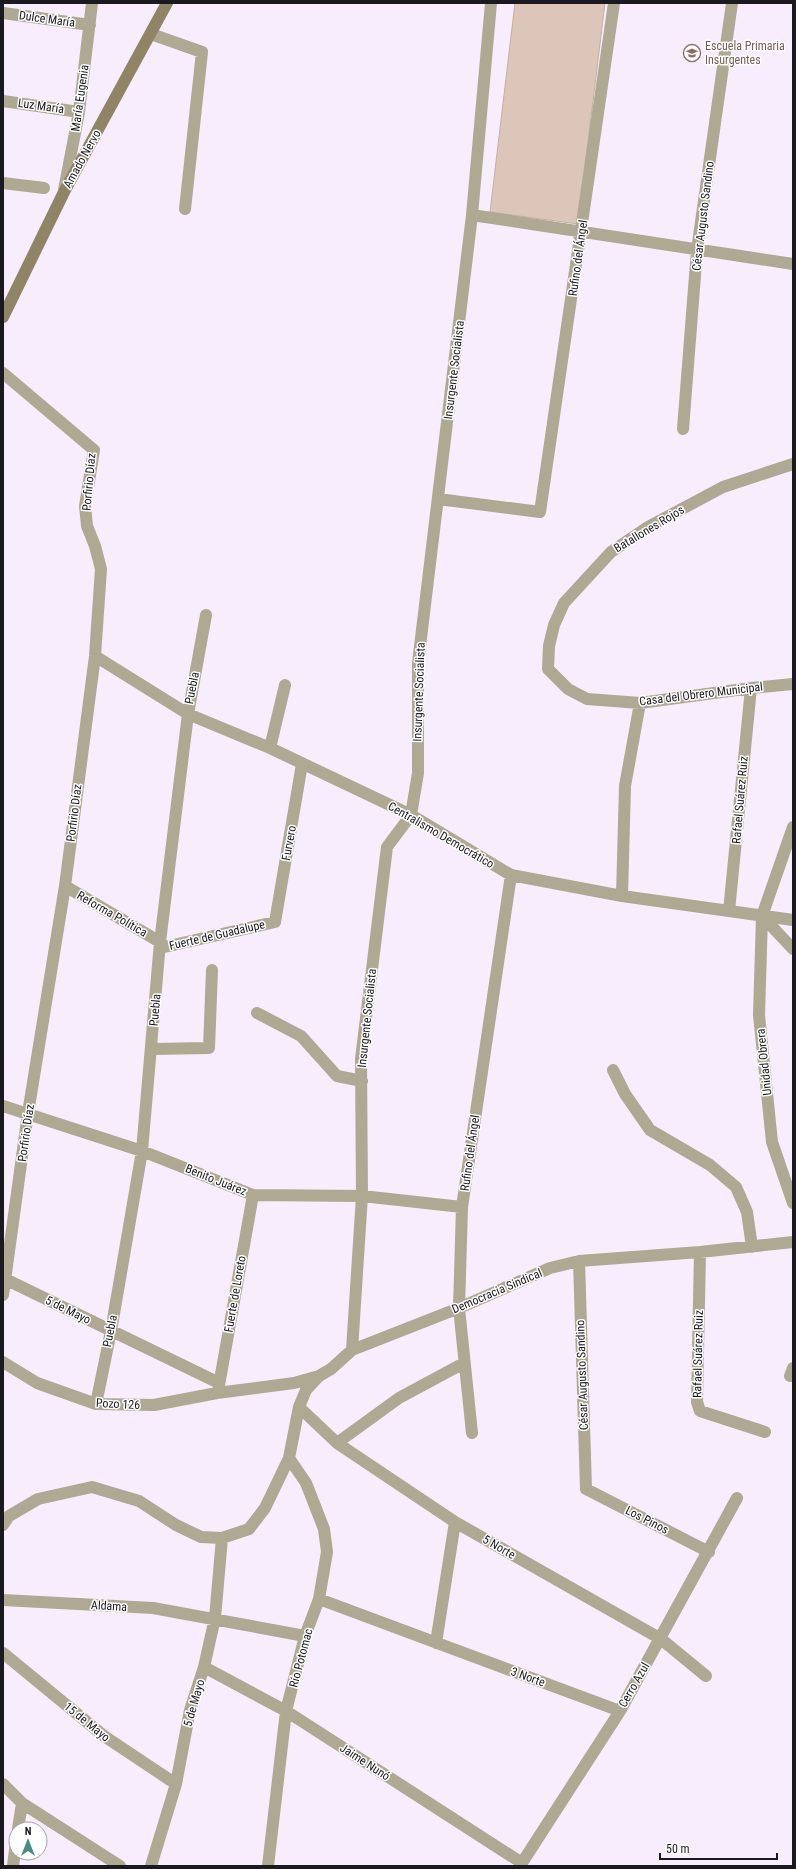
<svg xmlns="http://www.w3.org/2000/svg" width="796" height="1869" viewBox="0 0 796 1869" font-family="'Roboto Condensed',sans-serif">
<rect width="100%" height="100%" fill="#f7edfd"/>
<path fill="#dcc6ba" stroke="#c5afa3" d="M 515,3 L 605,3 L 578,224 L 490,212 Z"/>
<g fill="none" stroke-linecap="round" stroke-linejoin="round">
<path stroke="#afa893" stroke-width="12" d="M 3,13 L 90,25
M 151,34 L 202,52 L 185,209
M 3,101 L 79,112
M 3,183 L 44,188
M 64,190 L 79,112 L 92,3
M 472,215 L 793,264
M 3,373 L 94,450 L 85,506 L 87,526 L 95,546 L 101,569 L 95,656 L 65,886 L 28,1113 L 3,1295
M 683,429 L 697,250 L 732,3
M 793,464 L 723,487 L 648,527 L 611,552 L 564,603 L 554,625 L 549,646 L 548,669 L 568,689 L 587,699 L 640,703 L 751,688 L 793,684
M 438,499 L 540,512 L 614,3
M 95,656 L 188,714 L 270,748 L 411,815 L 511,875 L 622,896 L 793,920
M 270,748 L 285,685
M 793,827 L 762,916 L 759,1015 L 772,1142 L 793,1203
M 65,886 L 160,942
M 622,896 L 625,786 L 640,703
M 729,911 L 751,688
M 762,916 L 793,949
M 160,948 L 275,922 L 302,764
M 257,1013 L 301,1036 L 337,1076 L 362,1081
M 152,1049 L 209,1048 L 212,970
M 613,1070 L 625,1094 L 650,1130 L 710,1165 L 736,1187 L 747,1212 L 752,1247
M 3,1106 L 142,1151 L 253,1195 L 362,1196 L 462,1207
M 700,1252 L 697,1402 L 700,1411 L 765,1432
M 579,1261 L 586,1489 L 709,1552
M 3,1278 L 219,1383
M 352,1350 L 362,1196 L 361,1059 L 387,847 L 411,815 L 418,773 L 418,663 L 472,215 L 491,3
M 3,1362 L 37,1383 L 96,1404 L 154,1405 L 217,1393 L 294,1383 L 319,1376 L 331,1369 L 352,1350 L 459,1308 L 550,1268 L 579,1261 L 700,1252 L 793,1242
M 790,1376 L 793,1368
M 218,1391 L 253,1195
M 96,1404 L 111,1331 L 142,1151 L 160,942 L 188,714 L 206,615
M 299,1407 L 337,1443 L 455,1522 L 661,1639 L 706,1676
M 472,1433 L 459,1308 L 462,1207 L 511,875
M 337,1443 L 399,1398 L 464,1363
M 3,1525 L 9,1516 L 38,1499 L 92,1487 L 139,1501 L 176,1525 L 201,1537 L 222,1538 L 249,1529 L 265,1508 L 289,1458 L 299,1407 L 306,1390 L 319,1376
M 319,1599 L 620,1711
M 3,1600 L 153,1608 L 305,1636
M 436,1643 L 455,1522
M 3,1653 L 104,1736 L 176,1784
M 204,1667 L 286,1711 L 522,1863
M 3,1784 L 22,1803 L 120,1866
M 18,1829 L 22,1803
M 13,1866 L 16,1842
M 151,1866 L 176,1784 L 190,1710 L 204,1667 L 215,1618 L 222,1538
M 268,1866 L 286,1711 L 305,1636 L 319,1599 L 327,1552 L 324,1529 L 306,1483 L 289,1458
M 520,1866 L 620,1711 L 737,1498"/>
<path stroke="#8f8566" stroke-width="12" d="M 3,317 L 64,192 L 167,3"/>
</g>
<defs>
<g id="school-ring" transform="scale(0.9)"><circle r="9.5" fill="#fff" stroke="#8d6e63" stroke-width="1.5"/><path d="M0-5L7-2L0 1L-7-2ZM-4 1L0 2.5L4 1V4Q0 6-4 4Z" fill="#8d6e63"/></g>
</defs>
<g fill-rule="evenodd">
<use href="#school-ring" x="692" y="53"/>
</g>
<g text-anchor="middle" stroke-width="3" stroke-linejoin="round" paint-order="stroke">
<g font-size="12" fill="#1c181f" stroke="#fff">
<text transform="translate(47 19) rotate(8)" y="4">Dulce María</text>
<text transform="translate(80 98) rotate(-82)" y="4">María Eugenia</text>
<text transform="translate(41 106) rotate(8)" y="4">Luz María</text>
<text transform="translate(82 159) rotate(-61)" y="4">Amado Nervo</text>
<text transform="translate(703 216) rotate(-83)" y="4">César Augusto Sandino</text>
<text transform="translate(578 258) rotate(-82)" y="4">Rufino del Ángel</text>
<text transform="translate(454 370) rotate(-83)" y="4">Insurgente Socialista</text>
<text transform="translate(89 482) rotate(-85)" y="4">Porfirio Díaz</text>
<text transform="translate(649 529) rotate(-31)" y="4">Batallones Rojos</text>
<text transform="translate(192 688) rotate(-79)" y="4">Puebla</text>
<text transform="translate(419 692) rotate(-88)" y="4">Insurgente Socialista</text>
<text transform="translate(701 694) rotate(-7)" y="4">Casa del Obrero Municipal</text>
<text transform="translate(740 800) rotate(-85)" y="4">Rafael Suárez Ruiz</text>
<text transform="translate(74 813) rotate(-83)" y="4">Porfirio Díaz</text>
<text transform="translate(441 835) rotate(30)" y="4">Centralismo Democrático</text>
<text transform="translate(289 843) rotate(-80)" y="4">Furvero</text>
<text transform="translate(112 914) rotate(30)" y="4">Reforma Política</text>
<text transform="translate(217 935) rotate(-13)" y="4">Fuerte de Guadalupe</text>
<text transform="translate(155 1010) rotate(-85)" y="4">Puebla</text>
<text transform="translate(367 1018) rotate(-84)" y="4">Insurgente Socialista</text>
<text transform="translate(764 1062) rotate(-96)" y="4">Unidad Obrera</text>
<text transform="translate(26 1133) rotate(-82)" y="4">Porfirio Díaz</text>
<text transform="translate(470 1153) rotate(-82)" y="4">Rufino del Ángel</text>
<text transform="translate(216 1180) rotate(22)" y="4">Benito Juárez</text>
<text transform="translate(497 1291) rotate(-23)" y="4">Democracia Sindical</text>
<text transform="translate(235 1294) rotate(-80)" y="4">Fuerte de Loreto</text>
<text transform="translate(68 1310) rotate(26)" y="4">5 de Mayo</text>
<text transform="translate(110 1331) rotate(-79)" y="4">Puebla</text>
<text transform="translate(698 1354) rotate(-89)" y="4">Rafael Suárez Ruiz</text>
<text transform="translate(582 1375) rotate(-92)" y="4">César Augusto Sandino</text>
<text transform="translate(118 1404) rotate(3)" y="4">Pozo 126</text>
<text transform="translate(647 1520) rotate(27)" y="4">Los Pinos</text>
<text transform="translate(499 1547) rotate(30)" y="4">5 Norte</text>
<text transform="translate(109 1606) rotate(3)" y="4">Aldama</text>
<text transform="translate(301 1658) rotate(-75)" y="4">Río Potomac</text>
<text transform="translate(528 1677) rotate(20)" y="4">3 Norte</text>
<text transform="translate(634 1685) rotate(-60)" y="4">Cerro Azul</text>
<text transform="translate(194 1703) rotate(-74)" y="4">5 de Mayo</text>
<text transform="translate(87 1722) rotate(39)" y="4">15 de Mayo</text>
<text transform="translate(365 1762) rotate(33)" y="4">Jaime Nunó</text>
</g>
<g font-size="12" fill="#785e54" stroke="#fff" text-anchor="start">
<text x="705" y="50">Escuela Primaria<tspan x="705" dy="14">Insurgentes</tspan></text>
</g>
</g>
<rect width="796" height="1869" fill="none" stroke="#1c181f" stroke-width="8"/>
<g transform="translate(28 1841)"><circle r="19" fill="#ffffff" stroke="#a4a3a5"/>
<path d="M0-3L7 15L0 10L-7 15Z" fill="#488d81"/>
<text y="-6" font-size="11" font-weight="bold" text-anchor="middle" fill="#1c181f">N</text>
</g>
<path d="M660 1853v6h117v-6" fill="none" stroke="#1c181f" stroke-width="2"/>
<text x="666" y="1853" font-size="12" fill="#1c181f" stroke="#ffffff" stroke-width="3" paint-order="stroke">50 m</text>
</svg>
